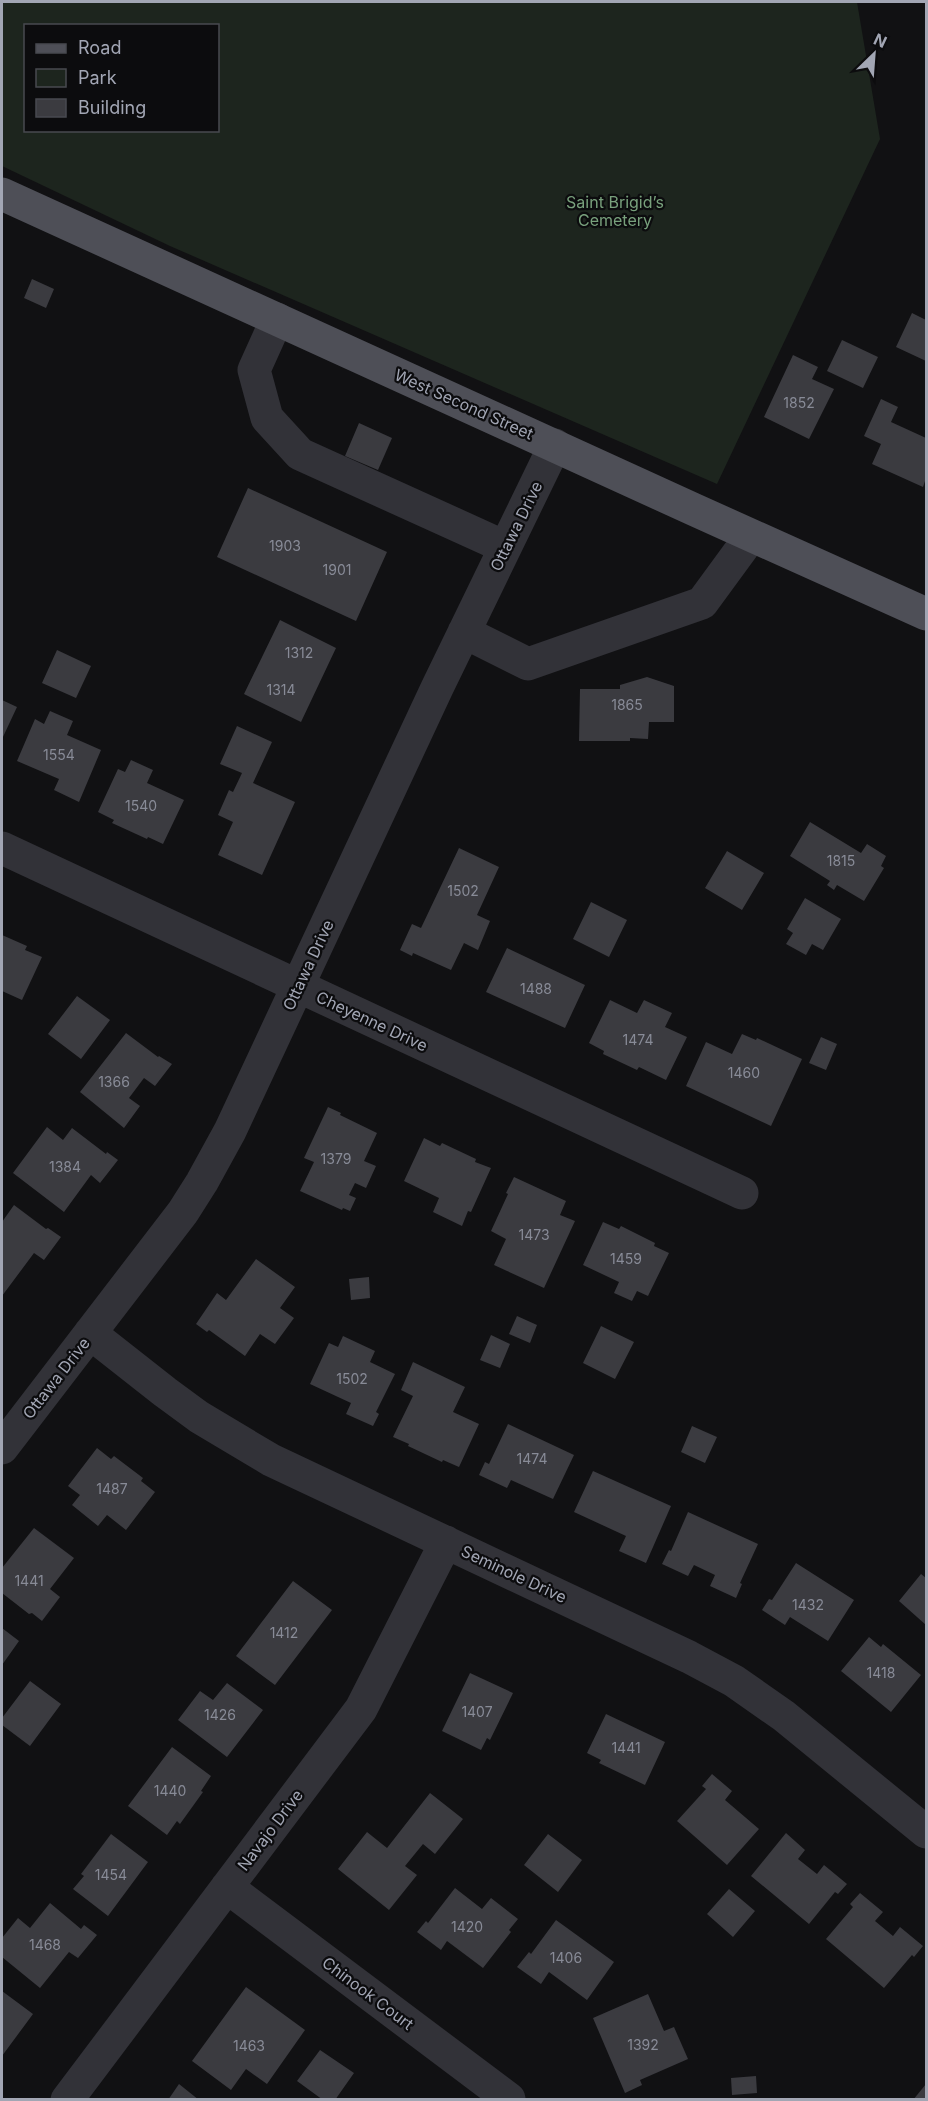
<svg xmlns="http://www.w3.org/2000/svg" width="928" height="2101" viewBox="0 0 928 2101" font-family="Inter,sans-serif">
<rect width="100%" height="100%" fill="#111113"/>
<path fill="#1d251e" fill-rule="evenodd" d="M 2,2 L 857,2 L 880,139 L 717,484 L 170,246 L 2,166 ZM 26,26 L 218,26 L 218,130 L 26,130 Z"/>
<path fill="#3b3b40" d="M 32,279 L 54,289 L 46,308 L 24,298 Z
M 912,313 L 926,320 L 926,361 L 896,347 Z
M 842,340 L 878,357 L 863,388 L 827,371 Z
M 793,355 L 818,367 L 812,379 L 834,389 L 809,439 L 764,417 Z
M 881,399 L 898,407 L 891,422 L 926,438 L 926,478 L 923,487 L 872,464 L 881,444 L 864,436 Z
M 359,423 L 392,438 L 378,470 L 345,456 Z
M 248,488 L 387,552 L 356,621 L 217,557 Z
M 280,620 L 336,648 L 301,722 L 244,694 Z
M 57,650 L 91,666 L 76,698 L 42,683 Z
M 647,677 L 674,686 L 674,722 L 649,722 L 648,739 L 630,738 L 630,741 L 579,741 L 580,689 L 620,689 L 620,685 Z
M 2,700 L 17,707 L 2,739 Z
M 50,711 L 73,721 L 67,735 L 101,750 L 79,802 L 54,790 L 59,779 L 17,761 L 35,719 L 44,724 Z
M 237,726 L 272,742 L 253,783 L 295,802 L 262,875 L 218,855 L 233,822 L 218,815 L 229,790 L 233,792 L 242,773 L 220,764 Z
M 131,760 L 153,770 L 147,783 L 184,800 L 163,844 L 148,837 L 147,839 L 112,823 L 114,820 L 98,812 L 118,769 L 125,772 Z
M 810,822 L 861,853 L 867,844 L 886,856 L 881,866 L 884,868 L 864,901 L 837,885 L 834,890 L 827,885 L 830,881 L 790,856 Z
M 459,848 L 499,867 L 477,915 L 490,921 L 478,950 L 464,943 L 451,970 L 413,953 L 412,956 L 400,950 L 412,924 L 421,928 Z
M 727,851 L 764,873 L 742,910 L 705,888 Z
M 805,898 L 841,919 L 823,950 L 812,944 L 806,955 L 786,944 L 793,933 L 787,929 Z
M 591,902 L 627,920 L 609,957 L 573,939 Z
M 2,935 L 27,946 L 25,950 L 42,957 L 22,1000 L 2,991 Z
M 507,948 L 585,985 L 565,1028 L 486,992 Z
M 77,996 L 110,1020 L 81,1059 L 48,1034 Z
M 610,1000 L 637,1013 L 644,1000 L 672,1013 L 665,1027 L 687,1037 L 666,1080 L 639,1067 L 637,1070 L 603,1054 L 604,1051 L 589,1043 Z
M 126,1033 L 158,1057 L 159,1056 L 172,1064 L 155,1086 L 144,1078 L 129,1098 L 140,1106 L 124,1128 L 80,1092 Z
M 742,1034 L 756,1040 L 757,1038 L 802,1059 L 771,1126 L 686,1086 L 706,1042 L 732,1054 Z
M 821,1037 L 837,1044 L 826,1070 L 809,1063 Z
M 328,1107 L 341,1113 L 340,1115 L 377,1133 L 364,1161 L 376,1166 L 366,1188 L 355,1183 L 349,1195 L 356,1198 L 350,1211 L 343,1208 L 342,1210 L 300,1191 L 314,1162 L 304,1158 Z
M 47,1127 L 63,1140 L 72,1128 L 106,1154 L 107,1152 L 118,1160 L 100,1183 L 91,1175 L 64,1212 L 13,1173 Z
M 424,1138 L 440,1146 L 442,1143 L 476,1159 L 475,1162 L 491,1168 L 471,1212 L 468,1211 L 462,1226 L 433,1212 L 439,1198 L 404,1181 Z
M 514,1177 L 566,1201 L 560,1215 L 575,1221 L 544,1288 L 494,1265 L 506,1239 L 491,1231 L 508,1194 L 506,1193 Z
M 14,1205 L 46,1229 L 48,1228 L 61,1237 L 44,1260 L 34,1253 L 2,1296 L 2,1222 Z
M 603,1222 L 619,1229 L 621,1226 L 655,1243 L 654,1246 L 669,1253 L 648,1296 L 637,1291 L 632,1301 L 614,1293 L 619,1282 L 583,1265 Z
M 256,1259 L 295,1287 L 280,1308 L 294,1318 L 275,1344 L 260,1334 L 245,1356 L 209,1330 L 207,1332 L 196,1324 L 217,1293 L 226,1300 Z
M 369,1277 L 370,1298 L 351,1300 L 349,1279 Z
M 517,1316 L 537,1325 L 530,1343 L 509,1334 Z
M 601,1326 L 634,1342 L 615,1379 L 583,1363 Z
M 491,1335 L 510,1344 L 500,1368 L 480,1360 Z
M 343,1336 L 375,1351 L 370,1362 L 395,1374 L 376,1412 L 379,1414 L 373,1426 L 346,1414 L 351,1403 L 310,1384 L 329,1343 L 338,1347 Z
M 413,1362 L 465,1387 L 453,1412 L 479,1424 L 459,1467 L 443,1460 L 442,1462 L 408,1446 L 409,1444 L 393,1437 L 413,1396 L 401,1390 Z
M 508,1424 L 574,1455 L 553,1499 L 511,1480 L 507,1488 L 479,1475 L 485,1462 L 489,1464 Z
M 692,1426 L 717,1437 L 705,1463 L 681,1452 Z
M 97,1448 L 111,1459 L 114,1456 L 143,1478 L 141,1481 L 155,1492 L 126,1530 L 107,1515 L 98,1526 L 72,1505 L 80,1495 L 68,1486 Z
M 593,1471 L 671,1506 L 646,1563 L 619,1551 L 626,1536 L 574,1512 Z
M 688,1512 L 758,1544 L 740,1583 L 742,1584 L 736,1598 L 710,1586 L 715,1575 L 694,1565 L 688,1576 L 662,1564 L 669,1550 L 671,1551 Z
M 34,1528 L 74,1558 L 50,1589 L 60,1597 L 42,1621 L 32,1613 L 29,1614 L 2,1593 L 2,1568 Z
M 796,1563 L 854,1600 L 828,1641 L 790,1617 L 785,1625 L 762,1610 L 769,1599 L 772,1600 Z
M 921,1574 L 926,1578 L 926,1625 L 899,1601 Z
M 293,1581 L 332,1610 L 275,1685 L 236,1656 Z
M 2,1628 L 19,1641 L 2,1665 Z
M 869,1637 L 881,1647 L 883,1644 L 921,1675 L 891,1712 L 841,1671 Z
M 470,1673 L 513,1693 L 490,1740 L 487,1738 L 481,1750 L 442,1731 Z
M 30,1681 L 61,1704 L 30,1746 L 2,1725 L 2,1718 Z
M 227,1683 L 263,1710 L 227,1757 L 178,1720 L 200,1691 L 213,1700 Z
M 606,1714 L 665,1742 L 645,1785 L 599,1763 L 601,1760 L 587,1753 Z
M 172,1747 L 211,1776 L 201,1791 L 203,1792 L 180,1824 L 177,1821 L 167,1835 L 128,1806 Z
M 712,1774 L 732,1791 L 725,1800 L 759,1829 L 727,1865 L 677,1821 L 706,1789 L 702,1786 Z
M 430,1793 L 463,1819 L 435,1854 L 423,1844 L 405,1866 L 417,1875 L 389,1910 L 338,1869 L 367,1832 L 387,1848 Z
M 786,1833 L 805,1850 L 798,1859 L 817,1874 L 824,1865 L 847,1884 L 838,1894 L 835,1892 L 809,1924 L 751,1876 Z
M 111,1834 L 148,1862 L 108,1916 L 73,1889 L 84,1876 L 81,1874 Z
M 548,1834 L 582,1860 L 558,1892 L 524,1865 Z
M 455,1888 L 482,1909 L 491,1898 L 518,1919 L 509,1930 L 511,1932 L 483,1968 L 447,1941 L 441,1950 L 417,1932 L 426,1921 L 428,1923 Z
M 729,1889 L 755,1911 L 733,1937 L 707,1914 Z
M 860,1893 L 883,1912 L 875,1921 L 893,1936 L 900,1927 L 923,1946 L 914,1957 L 912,1955 L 884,1988 L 826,1939 L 853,1907 L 850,1904 Z
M 50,1903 L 81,1929 L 84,1925 L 97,1935 L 78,1958 L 69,1952 L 40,1988 L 2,1957 L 2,1938 L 18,1918 L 30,1928 Z
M 556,1920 L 614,1962 L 587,2000 L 549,1972 L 541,1984 L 517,1967 L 529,1952 L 531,1954 Z
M 246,1987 L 305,2030 L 267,2084 L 246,2069 L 231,2090 L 192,2061 Z
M 2,1991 L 33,2014 L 2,2056 Z
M 648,1994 L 664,2031 L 674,2027 L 688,2059 L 640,2080 L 642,2085 L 625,2093 L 593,2018 Z
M 320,2050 L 354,2073 L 335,2100 L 323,2100 L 297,2081 Z
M 756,2076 L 757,2093 L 732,2095 L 731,2078 Z
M 179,2084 L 199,2100 L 168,2100 Z
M 926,2084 L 926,2100 L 913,2100 Z"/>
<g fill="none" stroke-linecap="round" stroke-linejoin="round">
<path stroke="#323238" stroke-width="33" d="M 277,319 L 254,370 L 267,418 L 300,454 L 505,547
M 464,632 L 528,664 L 702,603 L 751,536
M 2,848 L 742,1193
M 90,1333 L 165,1392 L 199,1417 L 271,1460 L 689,1657 L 734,1681 L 784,1716 L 926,1832
M 2,1448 L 183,1212 L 202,1182 L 230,1131 L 437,688 L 555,445
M 227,1887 L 509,2099
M 67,2100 L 361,1709 L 446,1542"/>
<path stroke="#4e4f57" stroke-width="33" d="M 2,194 L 695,510 L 926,614"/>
</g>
<g text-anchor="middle" stroke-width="4.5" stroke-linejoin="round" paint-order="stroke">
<g font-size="14" fill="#888b97">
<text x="799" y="408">1852</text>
<text x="285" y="551">1903</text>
<text x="337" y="575">1901</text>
<text x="299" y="658">1312</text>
<text x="281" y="695">1314</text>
<text x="627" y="710">1865</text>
<text x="59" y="760">1554</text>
<text x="141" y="811">1540</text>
<text x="841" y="866">1815</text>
<text x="463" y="896">1502</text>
<text x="536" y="994">1488</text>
<text x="638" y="1045">1474</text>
<text x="744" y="1078">1460</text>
<text x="114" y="1087">1366</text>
<text x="336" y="1164">1379</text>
<text x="65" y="1172">1384</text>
<text x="534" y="1240">1473</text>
<text x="626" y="1264">1459</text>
<text x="352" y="1384">1502</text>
<text x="532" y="1464">1474</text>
<text x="112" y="1494">1487</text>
<text x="29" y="1586">1441</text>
<text x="808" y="1610">1432</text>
<text x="284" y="1638">1412</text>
<text x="881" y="1678">1418</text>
<text x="477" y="1717">1407</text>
<text x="220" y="1720">1426</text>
<text x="626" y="1753">1441</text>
<text x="170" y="1796">1440</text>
<text x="111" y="1880">1454</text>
<text x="467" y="1932">1420</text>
<text x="45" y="1950">1468</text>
<text x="566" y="1963">1406</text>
<text x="643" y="2050">1392</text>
<text x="249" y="2051">1463</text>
</g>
<g font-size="16" fill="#78a07c" stroke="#0c0c0e">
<text x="615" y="208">Saint Brigid’s<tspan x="615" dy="18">Cemetery</tspan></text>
</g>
<g font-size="16" fill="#a2a6b4" stroke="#0c0c0e">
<text transform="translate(464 404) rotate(24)" y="6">West Second Street</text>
<text transform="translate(516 526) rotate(-64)" y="6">Ottawa Drive</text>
<text transform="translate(308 965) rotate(-65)" y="6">Ottawa Drive</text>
<text transform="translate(372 1021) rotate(25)" y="6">Cheyenne Drive</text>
<text transform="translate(56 1378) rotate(-52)" y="6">Ottawa Drive</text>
<text transform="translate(514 1574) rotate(25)" y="6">Seminole Drive</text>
<text transform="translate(270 1830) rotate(-53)" y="6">Navajo Drive</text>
<text transform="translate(368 1993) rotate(37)" y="6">Chinook Court</text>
</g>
</g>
<rect width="928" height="2101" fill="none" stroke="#a2a6b4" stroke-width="6"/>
<rect x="24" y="24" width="195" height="108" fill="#0c0c0e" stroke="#484a50" stroke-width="1.5"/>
<rect x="36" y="44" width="30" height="9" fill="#4e4f57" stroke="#484a50" stroke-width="1.5"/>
<text x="78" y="54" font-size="18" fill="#a2a6b4">Road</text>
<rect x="36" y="69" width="30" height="18" fill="#1d251e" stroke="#484a50" stroke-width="1.5"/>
<text x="78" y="84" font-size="18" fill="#a2a6b4">Park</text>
<rect x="36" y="99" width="30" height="18" fill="#3b3b40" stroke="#484a50" stroke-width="1.5"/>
<text x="78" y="114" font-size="18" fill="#a2a6b4">Building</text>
<g transform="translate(874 54) rotate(25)" stroke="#0c0c0e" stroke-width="4.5" paint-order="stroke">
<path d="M0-4.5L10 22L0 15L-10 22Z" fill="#a2a6b4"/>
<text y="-9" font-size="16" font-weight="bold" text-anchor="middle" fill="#a2a6b4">N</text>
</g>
</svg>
